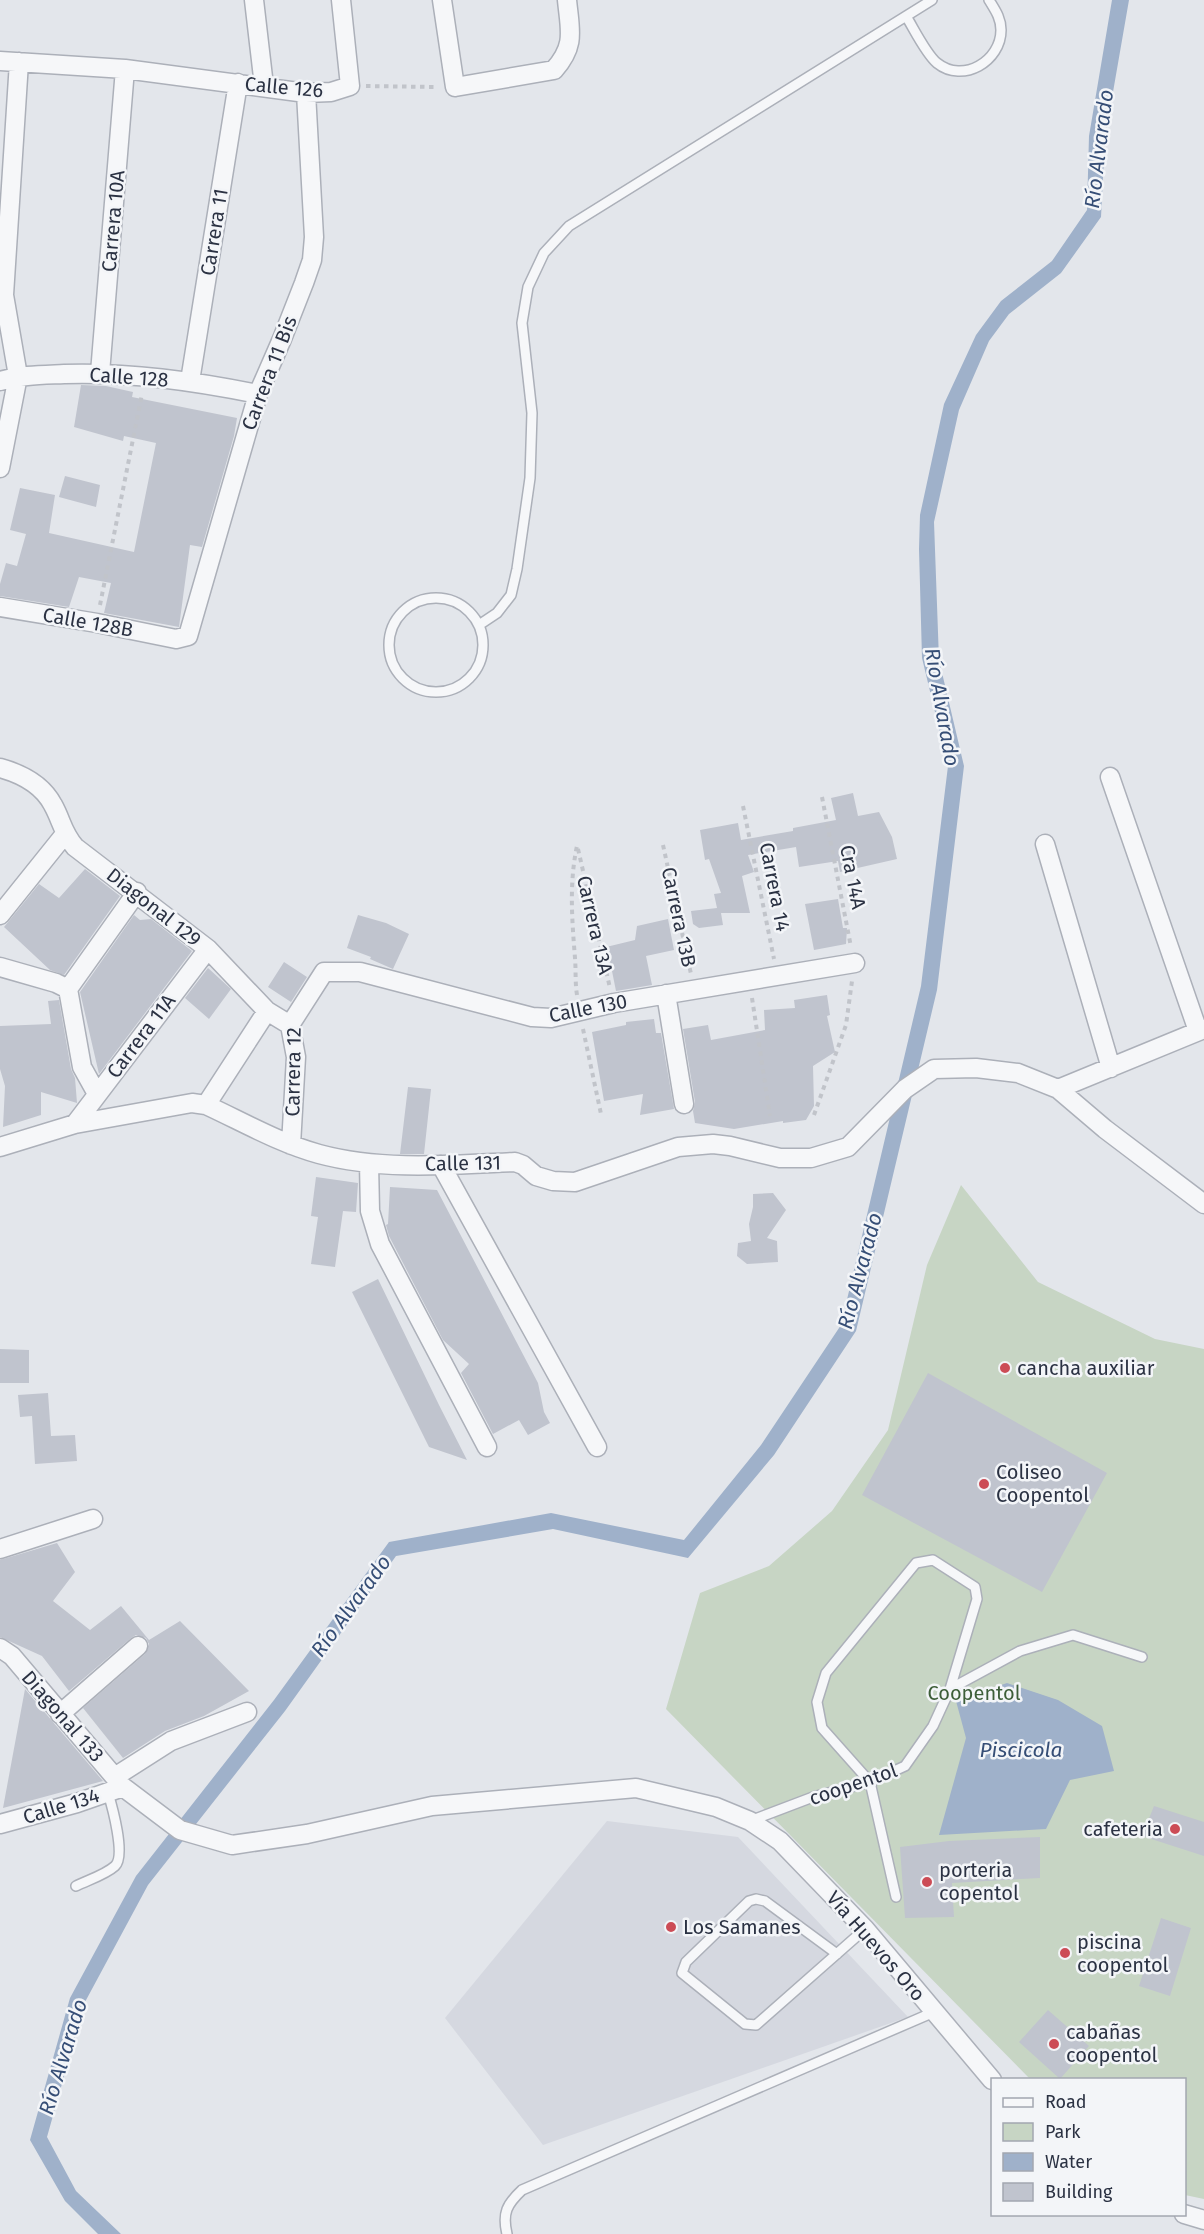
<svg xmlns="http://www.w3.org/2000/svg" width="1204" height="2234" viewBox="0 0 1204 2234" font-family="'Fira Sans',sans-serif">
<rect width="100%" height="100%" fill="#e3e6eb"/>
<path fill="#d5d8e0" d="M 607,1821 L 738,1837 L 908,2017 L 543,2145 L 445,2018 Z"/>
<path fill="#c7d5c4" d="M 961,1185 L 1038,1282 L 1155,1339 L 1204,1349 L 1204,2199 L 1185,2195 L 1184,2080 L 1030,2079 L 666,1709 L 700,1593 L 769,1566 L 832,1511 L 888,1430 L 927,1265 Z"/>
<path fill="#9fb1ca" d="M 1112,0 L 1129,0 L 1105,138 L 1101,217 L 1061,273 L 1009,314 L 989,341 L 959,410 L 934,522 L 939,660 L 964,766 L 937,990 L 856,1331 L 774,1455 L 688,1558 L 553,1529 L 396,1556 L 285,1711 L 148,1885 L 85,2002 L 47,2137 L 76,2191 L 121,2234 L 98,2234 L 65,2201 L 30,2140 L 70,1998 L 136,1876 L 274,1700 L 389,1542 L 551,1513 L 684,1540 L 761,1445 L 841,1325 L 921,986 L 948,766 L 922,658 L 919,549 L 920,515 L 944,404 L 976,335 L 1001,301 L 1052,261 L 1087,210 L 1089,136 Z
M 1007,1683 L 1058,1700 L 1102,1726 L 1114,1771 L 1070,1780 L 1046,1829 L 939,1835 L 966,1738 L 956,1701 Z"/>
<path fill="#c0c4ce" d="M 81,385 L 106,386 L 133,392 L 132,397 L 237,418 L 234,436 L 202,547 L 190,545 L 179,627 L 104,613 L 111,583 L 79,577 L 69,607 L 0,596 L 0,584 L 6,563 L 17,566 L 26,534 L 10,530 L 20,488 L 55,495 L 49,533 L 134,552 L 156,443 L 124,436 L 123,441 L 74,427 Z
M 65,476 L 100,485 L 96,507 L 59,497 Z
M 853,793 L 858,816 L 879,812 L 892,837 L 897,859 L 840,872 L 838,861 L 799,867 L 796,847 L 748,855 L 754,872 L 742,876 L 750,913 L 721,913 L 723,925 L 699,928 L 693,924 L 691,911 L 717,908 L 714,894 L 721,893 L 709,859 L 705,860 L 700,830 L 738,823 L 741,840 L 793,831 L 793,828 L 836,820 L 831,798 Z
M 85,869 L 120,896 L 64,975 L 50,970 L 4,927 L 39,884 L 59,898 Z
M 838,899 L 843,928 L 847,928 L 846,944 L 814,950 L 805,904 Z
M 134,915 L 140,920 L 151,919 L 192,951 L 99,1074 L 80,992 Z
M 358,915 L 386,923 L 409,934 L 393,969 L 370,959 L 371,957 L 347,948 Z
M 668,919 L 674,950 L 646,956 L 652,985 L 616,991 L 610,961 L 602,948 L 635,940 L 637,926 Z
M 284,962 L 307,977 L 291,1002 L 268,987 Z
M 208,968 L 231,989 L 209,1019 L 185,998 Z
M 827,995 L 830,1015 L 827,1016 L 835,1052 L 813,1066 L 814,1106 L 806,1120 L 783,1123 L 783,1121 L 734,1129 L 695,1123 L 693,1111 L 695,1102 L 683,1029 L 708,1025 L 711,1040 L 765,1030 L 764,1010 L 795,1008 L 794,1000 Z
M 59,1000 L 71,1069 L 75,1078 L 77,1103 L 41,1092 L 41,1115 L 3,1127 L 5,1086 L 0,1069 L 0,1026 L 51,1024 L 48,1001 Z
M 654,1019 L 656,1033 L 661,1033 L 674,1109 L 640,1115 L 643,1094 L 604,1101 L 592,1032 L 626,1025 L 626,1022 Z
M 408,1087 L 431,1089 L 424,1154 L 400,1154 Z
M 316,1177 L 358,1183 L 356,1212 L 343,1211 L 335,1267 L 311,1264 L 318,1217 L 311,1216 Z
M 390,1187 L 437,1190 L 538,1383 L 544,1412 L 550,1423 L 528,1435 L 519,1420 L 493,1434 L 461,1373 L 469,1364 L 443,1340 L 389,1236 L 386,1225 L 388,1224 Z
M 773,1193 L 786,1210 L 767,1238 L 777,1241 L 778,1262 L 747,1264 L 737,1256 L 738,1243 L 751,1241 L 749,1224 L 753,1207 L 753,1194 Z
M 378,1279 L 439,1405 L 467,1460 L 429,1447 L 352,1292 Z
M 0,1349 L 29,1350 L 29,1383 L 0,1383 Z
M 928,1373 L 1107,1473 L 1042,1592 L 862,1495 Z
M 48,1393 L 51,1436 L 75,1435 L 77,1461 L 35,1464 L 32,1416 L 20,1417 L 18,1395 Z
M 57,1543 L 75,1572 L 53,1601 L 90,1630 L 121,1606 L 149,1640 L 180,1621 L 249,1691 L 204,1716 L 165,1731 L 123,1758 L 83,1708 L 145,1654 L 149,1644 L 146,1638 L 136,1635 L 131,1638 L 69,1691 L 42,1656 L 0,1637 L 0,1560 Z
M 25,1689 L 103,1781 L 3,1808 Z
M 1154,1806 L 1204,1822 L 1204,1856 L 1142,1836 Z
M 1040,1837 L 1040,1878 L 952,1883 L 954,1917 L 905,1918 L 900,1847 L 949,1841 Z
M 1161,1918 L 1191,1928 L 1170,1996 L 1139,1986 Z
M 1048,2010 L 1089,2046 L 1060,2079 L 1019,2042 Z"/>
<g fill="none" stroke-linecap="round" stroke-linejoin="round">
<g stroke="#acb0b9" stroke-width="12">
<path id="service" d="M 906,16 C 914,29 926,54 937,63 C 963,84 1001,61 1001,30 C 1001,18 995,10 989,0
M389 645a47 47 0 1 1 94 0a47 47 0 1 1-94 0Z
M 479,625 L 497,613 L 511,595 L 517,569 L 530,478 L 532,413 L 522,323 L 528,287 L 544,253 L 569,226 L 932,0
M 950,1689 L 1020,1651 L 1073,1635 L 1142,1657
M 750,1821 L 813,1797 L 870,1782 L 905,1766 L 933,1726 L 950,1689 L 977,1599 L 975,1587 L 933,1560 L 916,1563 L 826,1673 L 817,1702 L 822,1728 L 870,1782 L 896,1897
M 76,1886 C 88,1880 105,1875 115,1866 C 126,1856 112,1806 108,1793
M 837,1954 L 765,1901 L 756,1899 L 749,1901 L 686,1962 L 682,1973 L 745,2024 L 756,2025 L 865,1929
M 507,2234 C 502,2213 507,2204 522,2190 L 934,2012"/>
</g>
<g stroke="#acb0b9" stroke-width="21">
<path id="minor" d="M 254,0 L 264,86
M 442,0 L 455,87 L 554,70 C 576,45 570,31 567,0
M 0,61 L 125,69 L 306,93 L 331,92 L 350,86 L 341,0
M 100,373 L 125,69
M 0,381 C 21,375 42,375 64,374 C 130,372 193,381 258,394
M 190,381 L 238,83
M 0,468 L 18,376 L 4,295 L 19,62
M 0,607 L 97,623 L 176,639 L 188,636 L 258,394 L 282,339 L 304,283 L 312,260 L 314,237 L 306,93
M 0,768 C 22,774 42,784 53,805 C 62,821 62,832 75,847 L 208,949 L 267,1011 L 290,1025
M 1110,777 L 1198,1031
M 1045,844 L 1111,1068
M 0,915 L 65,834
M 0,967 L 56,983 L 68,989
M 666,994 L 684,1104
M 1058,1089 L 1204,1029
M 97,1094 L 82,1067 L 68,989 L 137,892
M 206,1105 L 267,1011
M 75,1124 L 208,949
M 291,1145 L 296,1057 L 290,1025 L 324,972 L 360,972 L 532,1017 L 551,1018 L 614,1003 L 855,963
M 0,1147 L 75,1124 L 192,1103 L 206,1105 C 243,1122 279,1143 319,1154 C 382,1171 450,1165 515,1162 L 523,1165 L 536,1176 L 553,1181 L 575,1182 L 678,1147 L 713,1144 L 730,1146 L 780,1158 L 811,1158 L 848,1147 L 905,1089 L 934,1069 L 976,1068 L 1018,1073 L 1058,1089 L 1105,1129 L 1204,1204
M 369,1163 L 370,1211 L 380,1244 L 487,1447
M 441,1165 L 597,1447
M 0,1549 L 93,1519
M 0,1648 L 12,1656 L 123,1787 L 180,1830 L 232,1845 L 307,1834 L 432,1806 L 636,1788 L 716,1807 L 750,1821 L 780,1841 L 865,1929 L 992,2080
M 60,1714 L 138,1646
M 116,1776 L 171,1741 L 247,1712
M 0,1824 L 77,1803 L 123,1787
M 1184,2214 L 1204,2220"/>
</g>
<path stroke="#c1c4ca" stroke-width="4" stroke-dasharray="4.5 4.5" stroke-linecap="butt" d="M 366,86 L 436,87
M 100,605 L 142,394
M 822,797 L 851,947
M 743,806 L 774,959
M 663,845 L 691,974
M 578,849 L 610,988
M 577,995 C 575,983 576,970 575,958 C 572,920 569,883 577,846
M 752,998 L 770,1116
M 583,1029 L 601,1114
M 814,1115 L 846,1025 L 852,981"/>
<use href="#service" stroke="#f6f7f9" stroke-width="9"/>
<use href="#minor" stroke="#f6f7f9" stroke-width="18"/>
</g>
<g fill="#cc4c56" stroke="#f3f5f8" stroke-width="2">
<circle cx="1005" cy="1368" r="6"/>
<circle cx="984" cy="1484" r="6"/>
<circle cx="1175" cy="1829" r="6"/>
<circle cx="927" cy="1882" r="6"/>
<circle cx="671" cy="1927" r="6"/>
<circle cx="1065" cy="1953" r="6"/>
<circle cx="1054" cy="2044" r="6"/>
</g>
<g text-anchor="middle" stroke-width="5" stroke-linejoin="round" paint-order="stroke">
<g font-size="20" fill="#2b3243" stroke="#f3f5f8">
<text transform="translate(284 87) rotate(5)" y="7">Calle 126</text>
<text transform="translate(113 221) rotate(-85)" y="7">Carrera 10A</text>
<text transform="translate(214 232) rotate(-81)" y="7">Carrera 11</text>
<text transform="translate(269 373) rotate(-69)" y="7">Carrera 11 Bis</text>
<text transform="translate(129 377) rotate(4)" y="7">Calle 128</text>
<text transform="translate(88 622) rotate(10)" y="7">Calle 128B</text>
<text transform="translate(853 877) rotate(79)" y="7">Cra 14A</text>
<text transform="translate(775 887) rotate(79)" y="7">Carrera 14</text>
<text transform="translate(154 907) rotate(38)" y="7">Diagonal 129</text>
<text transform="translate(679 917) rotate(78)" y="7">Carrera 13B</text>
<text transform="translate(595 925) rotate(77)" y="7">Carrera 13A</text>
<text transform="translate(588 1008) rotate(-11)" y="7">Calle 130</text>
<text transform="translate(141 1036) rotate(-53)" y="7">Carrera 11A</text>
<text transform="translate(293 1072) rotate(-89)" y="7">Carrera 12</text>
<text transform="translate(463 1163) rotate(-1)" y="7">Calle 131</text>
<text transform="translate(63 1716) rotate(49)" y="7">Diagonal 133</text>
<text transform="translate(853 1784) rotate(-19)" y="7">coopentol</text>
<text transform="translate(61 1806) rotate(-17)" y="7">Calle 134</text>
<text transform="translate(876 1946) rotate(49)" y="7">Vía Huevos Oro</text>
</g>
<g font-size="20" fill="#2b3243" stroke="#f3f5f8" text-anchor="start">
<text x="1017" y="1375">cancha auxiliar</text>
<text x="996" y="1479">Coliseo<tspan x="996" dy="23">Coopentol</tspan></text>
<text x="1163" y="1836" text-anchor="end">cafeteria</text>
<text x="939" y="1877">porteria<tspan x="939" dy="23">copentol</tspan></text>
<text x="683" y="1934">Los Samanes</text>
<text x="1077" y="1949">piscina<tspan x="1077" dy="23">coopentol</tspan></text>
<text x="1066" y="2039">cabañas<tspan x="1066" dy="23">coopentol</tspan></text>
</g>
<g font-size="20" fill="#3d5e39" stroke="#f3f5f8">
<text x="974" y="1700">Coopentol</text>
</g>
<g font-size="21" font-style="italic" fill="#364e76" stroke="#f3f5f8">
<text transform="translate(1099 149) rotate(-83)" y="7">Río Alvarado</text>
<text transform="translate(942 707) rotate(80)" y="7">Río Alvarado</text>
<text transform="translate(860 1271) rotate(-75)" y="7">Río Alvarado</text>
<text transform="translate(351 1606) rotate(-54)" y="7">Río Alvarado</text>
<text x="1021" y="1757">Piscicola</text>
<text transform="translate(63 2057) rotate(-73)" y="7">Río Alvarado</text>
</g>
</g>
<rect x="991" y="2078" width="195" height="138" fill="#f3f5f8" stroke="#a3a7b0" stroke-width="1.5"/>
<rect x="1003" y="2098" width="30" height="9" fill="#f6f7f9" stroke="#a3a7b0" stroke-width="1.5"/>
<text x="1045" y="2108" font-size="18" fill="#2b3243">Road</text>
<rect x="1003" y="2123" width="30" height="18" fill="#c7d5c4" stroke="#a3a7b0" stroke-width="1.5"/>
<text x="1045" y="2138" font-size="18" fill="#2b3243">Park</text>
<rect x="1003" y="2153" width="30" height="18" fill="#9fb1ca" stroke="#a3a7b0" stroke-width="1.5"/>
<text x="1045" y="2168" font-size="18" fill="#2b3243">Water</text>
<rect x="1003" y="2183" width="30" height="18" fill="#c0c4ce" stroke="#a3a7b0" stroke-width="1.5"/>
<text x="1045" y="2198" font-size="18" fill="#2b3243">Building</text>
</svg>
